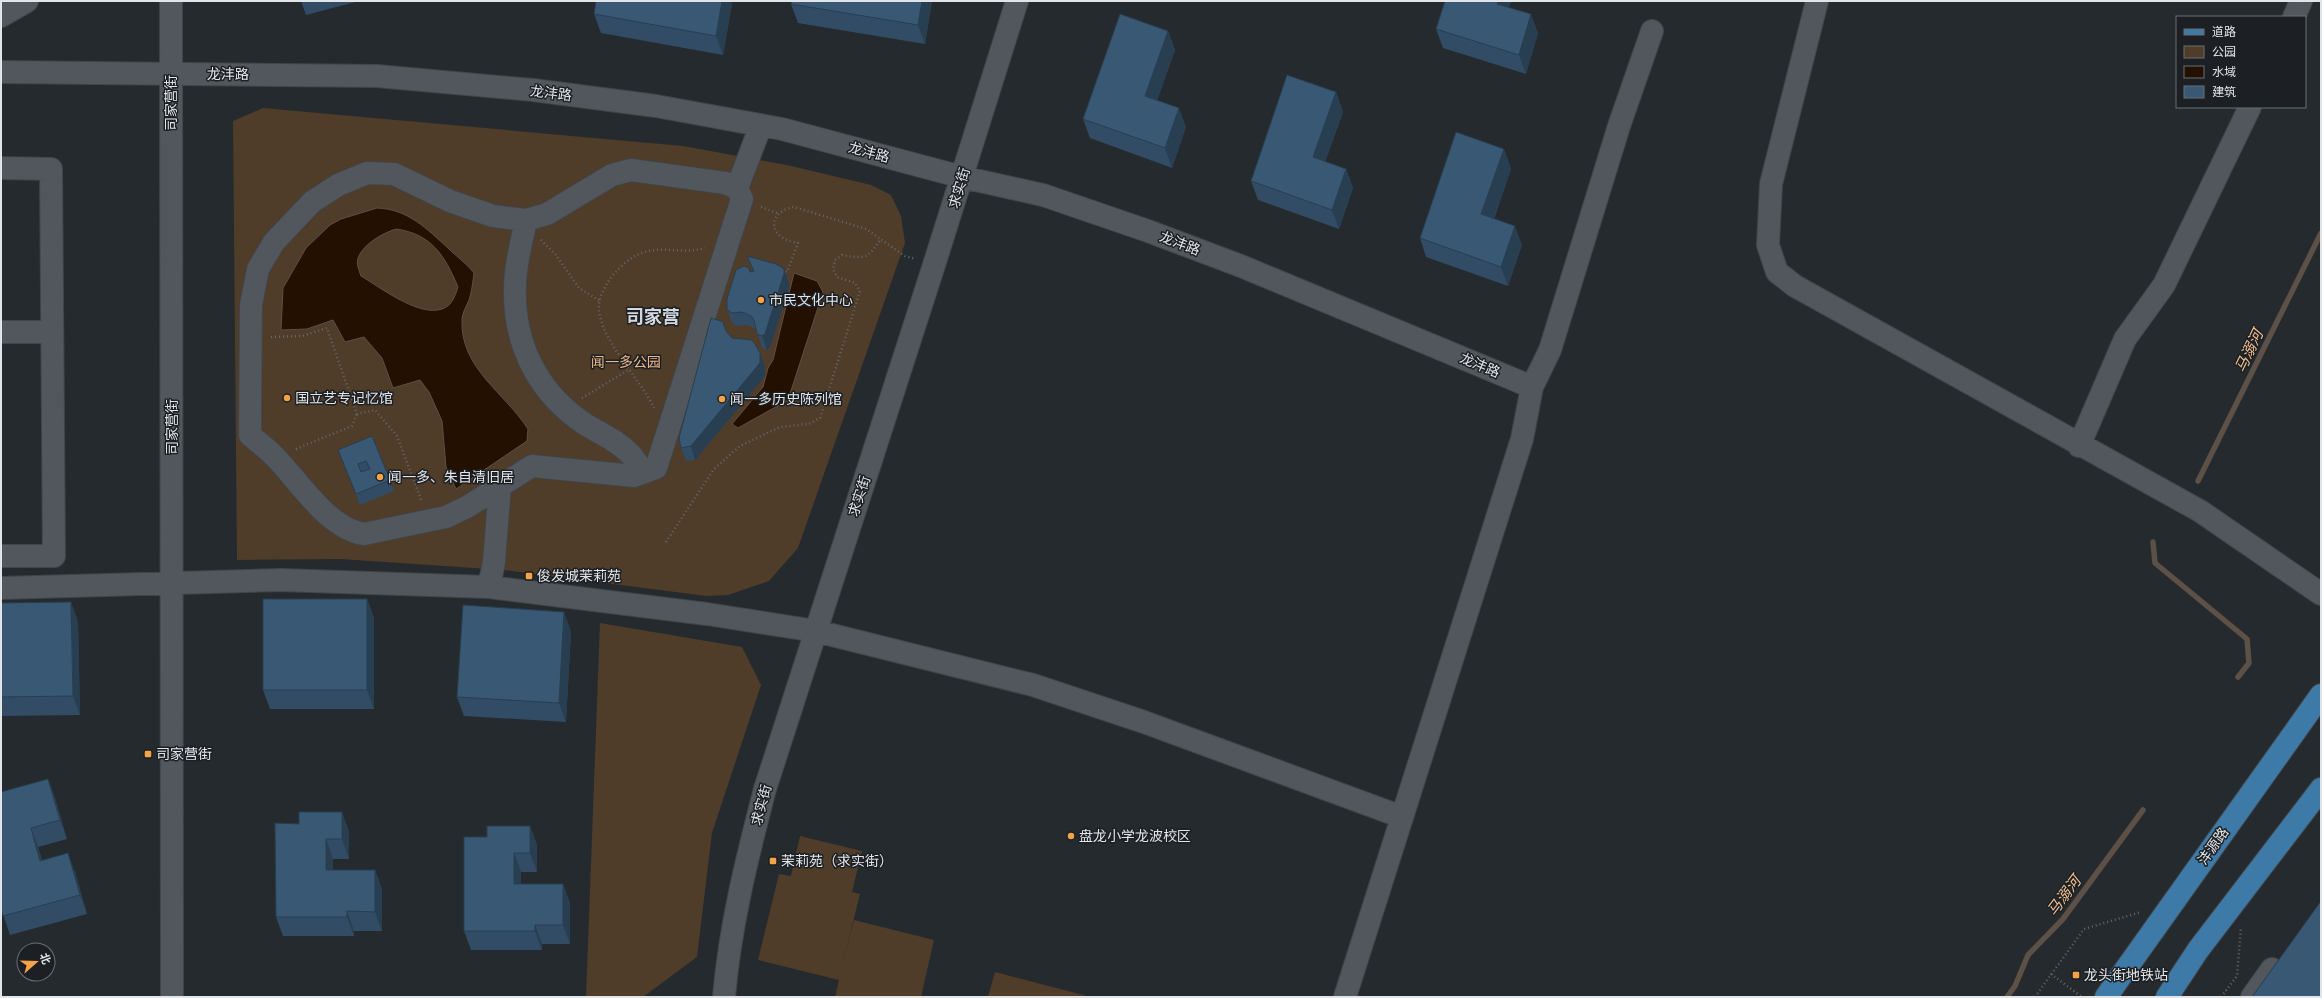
<svg xmlns="http://www.w3.org/2000/svg" width="2322" height="998" viewBox="0 0 2322 998" font-family="Raleway,'Noto Sans SC',sans-serif">
<rect width="100%" height="100%" fill="#252a2e"/>
<path fill="#4f3c29" d="M 263,108 L 683,146 L 787,165 L 871,185 L 891,195 L 901,216 L 905,243 L 798,548 L 769,581 L 728,595 L 706,596 L 504,570 L 340,559 L 237,560 L 233,121 Z
M 600,623 L 742,647 L 761,685 L 712,833 L 697,957 L 643,997 L 586,997 Z
M 800,836 L 862,851 L 852,892 L 860,894 L 843,962 L 854,920 L 934,940 L 921,997 L 835,997 L 839,980 L 758,960 L 779,874 L 791,876 Z
M 995,972 L 1091,997 L 988,997 Z"/>
<path fill="#241000" stroke="#5d5046" fill-rule="evenodd" d="M 377,208 C 408,209 427,229 449,249 C 457,257 466,263 474,273 C 473,281 472,289 470,297 C 468,304 462,312 462,320 C 460,368 505,393 528,429 L 527,441 L 456,489 L 446,467 L 442,421 L 429,392 L 420,380 L 393,388 L 382,358 L 364,337 L 345,342 L 333,320 L 307,329 L 281,330 L 283,288 L 306,248 L 330,225 L 341,219 ZM 396,229 C 432,234 445,256 458,287 C 455,296 452,306 442,309 C 419,317 381,288 361,276 C 359,270 356,264 358,258 C 363,244 383,233 396,229 Z
M 794,273 L 817,281 L 823,292 L 788,400 L 738,428 L 732,424 L 763,387 L 768,368 L 773,360 Z"/>
<g fill="none" stroke-linecap="round" stroke-linejoin="round">
<path stroke="#5d5046" stroke-width="5.5" d="M 2198,481 L 2321,233
M 2153,542 L 2155,563 L 2247,639 L 2249,663 L 2238,677
M 2007,997 L 2015,986 L 2028,955 L 2063,919 L 2143,810"/>
<g stroke="#414548" stroke-width="24">
<path id="minor" d="M 171,1 L 172,997
M 1817,1 L 1771,184 L 1768,245 L 1777,272 L 1795,286 L 2200,511 L 2321,594
M 1,16 L 27,1
M 2294,17 L 2301,1
M 1,72 L 377,76 L 533,90 L 656,106 L 782,129 L 962,177 L 1043,195 L 1148,231 L 1241,266 L 1532,387
M 1,168 L 51,169 L 54,556 L 1,556
M 631,170 L 725,183 L 737,188 L 742,199 L 656,468 L 634,476 L 532,466 L 467,507 L 446,517 L 364,534 C 329,529 301,484 277,459 C 269,450 259,443 250,435 L 251,305 L 258,269 L 274,242 L 312,202 L 338,185 L 367,173 L 394,174 L 450,201 L 493,216 L 526,220 L 547,214 L 612,175 Z
M 737,188 L 761,125
M 526,220 C 522,241 515,264 515,286 C 513,340 535,388 579,420 C 595,432 615,438 629,453 C 635,458 639,466 643,473
M 1,332 L 52,332
M 2079,446 L 2125,339 L 2164,285 L 2250,107
M 489,587 L 494,562 L 500,486
M 1,588 L 281,580 L 489,587 L 707,614 L 816,631 L 1033,685 L 1144,722 L 1402,817
M 724,997 C 730,926 747,858 765,789 L 934,265 L 1017,1
M 1345,997 L 1522,439 L 1532,387 L 1550,350 L 1619,126 L 1652,31
M 2252,997 L 2272,969"/>
</g>
<g stroke="#414548" stroke-width="24">
<path id="major" d="M 2106,997 L 2321,695
M 2167,997 L 2198,950 L 2321,789"/>
</g>
<path stroke="#64686c" stroke-width="2.5" stroke-dasharray="1 3" stroke-linecap="butt" d="M 761,207 L 777,213
M 541,240 L 556,255 L 579,288 L 600,301
M 782,270 L 787,272 L 798,243 C 794,242 788,241 783,238 C 765,226 777,209 794,207 L 866,229 L 905,256 L 916,259
M 271,337 L 302,336 L 327,328 L 357,414 L 375,410 L 397,436 L 422,502
M 582,398 L 630,369
M 654,408 C 641,379 596,336 599,304 C 599,297 604,289 608,282 C 615,271 629,257 642,253 C 663,245 682,255 705,248
M 296,449 L 352,426 L 357,414
M 666,542 L 714,469 L 740,446 L 780,427 L 809,424 L 820,418 L 860,291 L 855,283 L 837,277 L 833,269 L 835,260 L 842,255 C 866,259 867,259 881,239
M 2051,974 L 2082,997
M 2035,997 L 2084,929 L 2141,912
M 2221,997 L 2237,976 L 2241,927"/>
<use href="#minor" stroke="#51575c" stroke-width="22"/>
<use href="#major" stroke="#3e7aa8" stroke-width="22"/>
</g>
<path fill="#314c64" d="M 301,1 L 359,1 L 306,15 Z
M 932,1 L 925,44 L 798,23 L 791,4 Z
M 1445,1 L 1511,1 L 1509,7 L 1538,33 L 1526,74 L 1443,48 L 1436,29 Z
M 732,4 L 723,55 L 601,33 L 594,14 Z
M 1168,31 L 1175,50 L 1157,100 L 1186,127 L 1172,168 L 1090,138 L 1083,119 Z
M 1336,92 L 1343,112 L 1325,162 L 1346,169 L 1353,188 L 1339,229 L 1258,200 L 1251,181 Z
M 1504,149 L 1511,169 L 1494,219 L 1522,245 L 1508,286 L 1426,257 L 1420,238 Z
M 747,256 L 784,269 L 789,283 L 789,288 L 770,347 L 767,350 L 762,348 L 756,329 L 747,325 L 736,326 L 732,323 L 727,309 L 751,272 L 753,271 Z
M 727,333 L 732,338 L 760,353 L 765,367 L 765,376 L 695,460 L 686,461 L 681,448 Z
M 372,436 L 394,491 L 360,505 L 338,450 Z
M 367,599 L 374,618 L 374,709 L 270,709 L 263,690 Z
M 1,603 L 78,621 L 80,715 L 1,716 Z
M 571,631 L 566,722 L 464,716 L 457,697 Z
M 48,779 L 55,798 L 67,839 L 38,847 L 42,860 L 75,872 L 87,914 L 10,935 L 1,908 Z
M 299,824 L 349,831 L 349,859 L 333,859 L 333,870 L 375,870 L 382,889 L 382,931 L 354,931 L 354,936 L 283,936 L 276,917 Z
M 530,826 L 537,845 L 537,872 L 521,872 L 521,884 L 563,884 L 570,903 L 570,944 L 542,944 L 542,950 L 471,950 L 464,931 Z"/>
<path fill="#283e51" d="M 722,1 L 731,1 L 732,4 L 723,55 L 716,36 Z
M 922,1 L 932,1 L 925,44 L 918,25 Z
M 1498,1 L 1511,1 L 1504,23 L 1497,4 Z
M 1531,14 L 1538,33 L 1526,74 L 1519,55 Z
M 1168,31 L 1175,50 L 1152,115 L 1145,96 Z
M 1336,92 L 1343,112 L 1320,176 L 1313,157 Z
M 1179,108 L 1186,127 L 1172,168 L 1165,148 Z
M 1504,149 L 1511,169 L 1488,234 L 1481,214 Z
M 1346,169 L 1353,188 L 1339,229 L 1332,210 Z
M 1515,226 L 1522,245 L 1508,286 L 1501,267 Z
M 784,269 L 789,283 L 789,288 L 770,347 L 767,350 L 762,336 Z
M 760,353 L 765,367 L 765,376 L 695,460 L 691,446 Z
M 367,599 L 374,618 L 374,709 L 367,690 Z
M 71,602 L 78,621 L 80,715 L 73,696 Z
M 564,612 L 571,631 L 566,722 L 559,703 Z
M 48,779 L 55,798 L 67,839 L 60,820 Z
M 342,812 L 349,831 L 349,859 L 342,839 Z
M 530,826 L 537,845 L 537,872 L 530,853 Z
M 31,828 L 38,847 L 47,880 L 40,861 Z
M 326,839 L 333,859 L 333,889 L 326,870 Z
M 68,853 L 75,872 L 87,914 L 80,895 Z
M 514,853 L 521,872 L 521,903 L 514,884 Z
M 375,870 L 382,889 L 382,931 L 375,912 Z
M 563,884 L 570,903 L 570,944 L 563,925 Z
M 347,911 L 354,931 L 354,936 L 347,917 Z
M 535,925 L 542,944 L 542,950 L 535,931 Z"/>
<path fill="#395874" stroke="#283e51" fill-rule="evenodd" d="M 596,1 L 722,1 L 716,36 L 594,14 Z
M 792,1 L 922,1 L 918,25 L 791,4 Z
M 1445,1 L 1498,1 L 1497,4 L 1531,14 L 1519,55 L 1436,29 Z
M 1120,14 L 1168,31 L 1145,96 L 1179,108 L 1165,148 L 1083,119 Z
M 1287,75 L 1336,92 L 1313,157 L 1346,169 L 1332,210 L 1251,181 Z
M 1456,132 L 1504,149 L 1481,214 L 1515,226 L 1501,267 L 1420,238 Z
M 747,256 L 776,264 L 784,269 L 784,274 L 765,334 L 762,336 L 757,334 L 754,320 L 751,316 L 742,312 L 732,313 L 727,309 L 727,299 L 736,270 L 744,266 L 749,268 L 750,272 L 754,271 Z
M 711,318 L 723,322 L 726,331 L 732,338 L 752,340 L 755,344 L 760,353 L 760,363 L 691,446 L 681,448 L 679,438 Z
M 372,436 L 390,480 L 356,494 L 338,450 ZM 366,461 L 370,469 L 361,472 L 358,464 Z
M 263,599 L 367,599 L 367,690 L 263,690 Z
M 71,602 L 73,696 L 1,697 L 1,603 Z
M 463,605 L 564,612 L 559,703 L 457,697 Z
M 48,779 L 60,820 L 31,828 L 40,861 L 68,853 L 80,895 L 3,916 L 1,908 L 1,792 Z
M 299,812 L 342,812 L 342,839 L 326,839 L 326,870 L 375,870 L 375,912 L 347,911 L 347,917 L 276,917 L 275,823 L 299,824 Z
M 487,826 L 530,826 L 530,853 L 514,853 L 514,884 L 563,884 L 563,925 L 535,925 L 535,931 L 464,931 L 464,837 L 487,837 Z
M 2321,901 L 2321,997 L 2252,997 Z"/>
<g fill="#f6a247" stroke="#1c2024" stroke-width="1.5">
<circle cx="761" cy="300" r="4"/>
<circle cx="287" cy="398" r="4"/>
<circle cx="722" cy="399" r="4"/>
<circle cx="380" cy="477" r="4"/>
<rect x="525" y="572" width="8" height="8" rx="2"/>
<rect x="144" y="750" width="8" height="8" rx="2"/>
<circle cx="1071" cy="836" r="4"/>
<rect x="769" y="857" width="8" height="8" rx="2"/>
<rect x="2072" y="971" width="8" height="8" rx="2"/>
</g>
<g text-anchor="middle" stroke-width="3" stroke-linejoin="round" paint-order="stroke">
<g font-size="14" fill="#e2e5e8" stroke="#1c2024">
<text x="228" y="79">龙沣路</text>
<text transform="translate(551 93) rotate(7)" y="5">龙沣路</text>
<text transform="translate(171 103) rotate(-90)" y="5">司家营街</text>
<text transform="translate(869 152) rotate(15)" y="5">龙沣路</text>
<text transform="translate(959 188) rotate(-73)" y="5">求实街</text>
<text transform="translate(1180 243) rotate(21)" y="5">龙沣路</text>
<text transform="translate(1480 365) rotate(23)" y="5">龙沣路</text>
<text transform="translate(172 427) rotate(-90)" y="5">司家营街</text>
<text transform="translate(859 496) rotate(-72)" y="5">求实街</text>
<text transform="translate(761 805) rotate(-75)" y="5">求实街</text>
<text transform="translate(2213 846) rotate(-55)" y="5">沣源路</text>
</g>
<g font-size="14" fill="#e2e5e8" stroke="#1c2024" text-anchor="start">
<text x="769" y="305">市民文化中心</text>
<text x="295" y="403">国立艺专记忆馆</text>
<text x="730" y="404">闻一多历史陈列馆</text>
<text x="388" y="482">闻一多、朱自清旧居</text>
<text x="537" y="581">俊发城茉莉苑</text>
<text x="156" y="759">司家营街</text>
<text x="1079" y="841">盘龙小学龙波校区</text>
<text x="781" y="866">茉莉苑（求实街）</text>
<text x="2084" y="980">龙头街地铁站</text>
</g>
<g font-size="14" fill="#ebb786" stroke="#1c2024">
<text x="626" y="367">闻一多公园</text>
</g>
<g font-size="15" font-style="italic" fill="#f7c391" stroke="#1c2024">
<text transform="translate(2249 351) rotate(-64)" y="5">马溺河</text>
<text transform="translate(2064 896) rotate(-53)" y="5">马溺河</text>
</g>
<g font-size="18" font-weight="bold" fill="#d1d8de" stroke="#1c2024">
<text x="653" y="323">司家营</text>
</g>
</g>
<rect width="2322" height="998" fill="none" stroke="#e2e5e8" stroke-width="4"/>
<rect x="2176" y="16" width="130" height="92" fill="#1c2024" stroke="#6b6f72"/>
<rect x="2184" y="29" width="20" height="6" fill="#3e7aa8" stroke="#6b6f72"/>
<text x="2212" y="36" font-size="12" fill="#e2e5e8">道路</text>
<rect x="2184" y="46" width="20" height="12" fill="#4f3c29" stroke="#6b6f72"/>
<text x="2212" y="56" font-size="12" fill="#e2e5e8">公园</text>
<rect x="2184" y="66" width="20" height="12" fill="#241000" stroke="#6b6f72"/>
<text x="2212" y="76" font-size="12" fill="#e2e5e8">水域</text>
<rect x="2184" y="86" width="20" height="12" fill="#395874" stroke="#6b6f72"/>
<text x="2212" y="96" font-size="12" fill="#e2e5e8">建筑</text>
<g transform="translate(36 962) rotate(70)"><circle r="19" fill="#1c2024" stroke="#6b6f72"/>
<path d="M0-3L7 15L0 10L-7 15Z" fill="#f6a247"/>
<text y="-6" font-size="11" font-weight="bold" text-anchor="middle" fill="#e2e5e8">北</text>
</g>
</svg>
